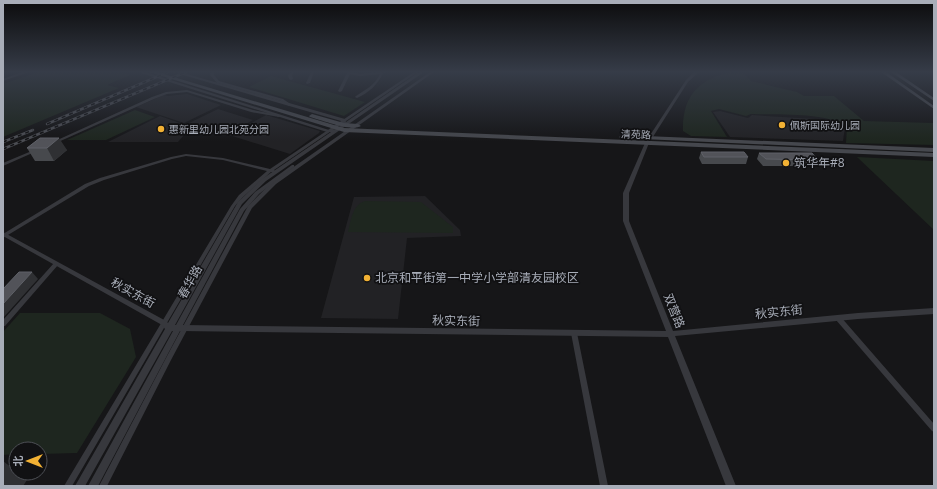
<svg xmlns="http://www.w3.org/2000/svg" width="937" height="489" viewBox="0 0 937 489" font-family="'Open Sans','Noto Sans SC',sans-serif">
<rect width="100%" height="100%" fill="#161618"/>
<path fill="#222225" d="M 187,94 L 221,105 L 184,123 L 136,107 L 164,95 L 168,96 Z
M 218,109 L 253,120 L 235,130 L 198,128 L 187,124 Z
M 720,111 L 748,118 L 752,115 L 832,120 L 845,127 L 843,141 L 730,137 L 713,112 Z
M 266,115 L 320,131 L 319,133 L 290,154 L 229,135 Z
M 160,116 L 191,127 L 178,142 L 108,142 Z
M 425,196 L 460,230 L 461,236 L 407,238 L 398,319 L 321,318 L 354,197 Z"/>
<path fill="#1e261f" d="M 38,72 L 122,72 L 130,75 L 107,85 L 119,88 L 3,137 L 3,84 Z
M 731,72 L 742,72 L 751,81 L 797,92 L 804,96 L 834,96 L 864,121 L 934,123 L 934,145 L 846,143 L 847,127 C 828,112 776,115 751,114 L 746,116 L 719,109 L 711,111 L 727,137 L 691,136 L 683,131 C 682,96 699,79 731,72 Z
M 271,76 L 365,102 L 344,116 L 249,87 Z
M 135,110 L 155,117 L 106,140 L 67,140 Z
M 857,157 L 934,161 L 934,230 Z
M 365,201 L 421,202 L 453,227 L 453,233 L 348,232 C 351,221 352,205 365,201 Z
M 20,313 L 100,313 L 130,329 L 136,357 L 77,453 L 40,454 L 40,449 L 16,449 L 16,454 L 3,455 L 3,332 Z"/>
<g fill="none" stroke-linecap="round" stroke-linejoin="round">
<path fill="#37383d" fill-rule="evenodd" d="M 211,72 L 214,72 L 214,75 L 219,81 L 283,99 L 292,105 L 289,106 L 281,101 L 217,83 L 210,75 Z
M 291,72 L 294,72 L 292,75 L 293,79 L 291,80 L 289,79 L 288,75 Z
M 311,72 L 314,72 L 310,83 L 307,84 L 306,83 Z
M 343,72 L 351,72 L 360,74 L 376,72 L 389,72 L 383,73 C 378,85 368,93 357,98 L 355,97 L 356,96 C 365,90 375,85 380,74 L 360,76 L 350,74 L 342,91 L 340,92 L 338,91 L 347,73 Z
M 414,72 L 418,72 L 274,170 L 275,171 L 274,172 L 271,172 L 243,197 L 235,206 L 72,486 L 64,486 L 231,206 L 239,195 L 267,171 L 223,160 L 186,156 L 172,159 L 104,180 L 89,186 L 3,238 L 3,234 L 85,184 L 100,178 L 171,157 L 186,154 L 223,158 L 270,169 Z
M 430,72 L 434,72 L 276,184 L 252,208 L 171,360 L 107,486 L 99,486 L 167,356 L 248,206 L 272,182 Z
M 187,90 L 253,110 L 279,115 L 281,116 L 279,117 L 251,112 L 187,92 L 167,94 L 154,99 L 56,143 L 54,143 L 53,142 L 152,97 L 166,92 Z
M 34,150 L 36,150 L 37,151 L 3,166 L 3,163 Z
M 56,262 L 59,264 L 58,265 L 5,326 L 3,326 L 3,320 L 54,263 Z
M 836,316 L 840,316 L 934,424 L 934,432 L 932,431 L 836,320 L 835,318 Z
M 572,331 L 576,331 L 577,333 L 608,486 L 600,486 L 571,333 Z"/>
<path fill="#37383d" fill-rule="evenodd" d="M 22,72 L 29,72 L 3,81 L 3,79 Z
M 138,72 L 145,72 L 329,130 L 336,129 L 342,125 L 341,121 L 173,72 L 180,72 L 345,119 L 346,122 L 419,72 L 424,72 L 266,181 L 242,204 L 175,325 L 176,325 L 240,209 L 255,192 L 292,165 L 294,165 L 294,167 L 259,194 L 244,211 L 183,325 L 666,331 L 623,221 L 623,193 L 645,143 L 686,80 L 694,72 L 699,72 L 688,82 L 649,143 L 629,193 L 629,221 L 673,331 L 858,313 L 934,308 L 934,314 L 858,319 L 675,336 L 736,486 L 726,486 L 668,337 L 180,331 L 98,486 L 88,486 L 173,331 L 172,331 L 85,486 L 75,486 L 165,329 L 162,325 L 3,236 L 3,232 L 166,321 L 168,323 L 238,202 L 262,179 L 331,132 L 327,132 Z"/>
<path fill="#45474d" fill-rule="evenodd" d="M 149,72 L 157,72 L 344,128 L 934,153 L 934,157 L 344,132 Z
M 881,72 L 886,72 L 934,106 L 934,109 Z
M 891,72 L 896,72 L 934,98 L 934,101 Z
M 312,114 L 344,123 L 358,124 L 361,126 C 351,132 322,120 310,117 L 309,116 Z
M 622,135 L 934,148 L 934,152 L 620,138 L 619,137 Z"/>
<g stroke="#4a4c52" stroke-width="2.5">
<path id="rail" d="M 47,124 L 168,72
M 3,142 L 33,130
M 3,149 L 186,72"/>
</g>
<use href="#rail" stroke="#111113" stroke-width="1.5" stroke-dasharray="4" stroke-linecap="butt"/>
</g>
<path fill="#47494d" d="M 40,138 L 67,150 L 54,161 L 35,161 L 27,148 Z
M 701,152 L 748,157 L 746,164 L 702,164 L 699,158 Z
M 759,153 L 818,160 L 815,166 L 763,166 L 757,159 Z"/>
<path fill="#2f3033" d="M 59,138 L 67,150 L 54,161 L 47,148 Z
M 32,272 L 38,279 L 3,318 L 3,304 Z
M 3,461 L 16,471 L 16,473 L 18,473 L 27,480 L 23,486 L 3,486 Z"/>
<path fill="#525359" stroke="#5f6168" d="M 40,138 L 59,138 L 47,148 L 27,148 Z
M 701,152 L 744,152 L 748,157 L 704,157 Z
M 759,153 L 812,153 L 818,160 L 766,159 Z
M 19,272 L 32,272 L 3,304 L 3,289 Z"/>
<linearGradient id="sky" x2="0" y2="1"><stop stop-color="#0c0c0d"/><stop offset="0.51" stop-color="#363c48"/><stop offset="1" stop-color="#363c48" stop-opacity="0"/></linearGradient>
<rect width="937" height="141" fill="url(#sky)"/>
<g fill="#f2b134" stroke="#111113" stroke-width="1.5">
<circle cx="782" cy="125" r="4"/>
<circle cx="161" cy="129" r="4"/>
<circle cx="786" cy="163" r="4"/>
<circle cx="367" cy="278" r="4"/>
</g>
<g text-anchor="middle" stroke-width="3.5" stroke-linejoin="round" paint-order="stroke">
<g font-size="10" fill="#a8adb8" stroke="#111113" text-anchor="start">
<text x="790" y="129">佩斯国际幼儿园</text>
<text x="169" y="133">惠新里幼儿园北苑分园</text>
</g>
<g font-size="10" fill="#a8adb8" stroke="#111113">
<text transform="translate(636 134) rotate(2)" y="4">清苑路</text>
</g>
<g font-size="12" fill="#a8adb8" stroke="#111113" text-anchor="start">
<text x="794" y="167">筑华年#8</text>
<text x="375" y="282">北京和平街第一中学小学部清友园校区</text>
</g>
<g font-size="12" fill="#a8adb8" stroke="#111113">
<text transform="translate(190 282) rotate(-61)" y="4">春华路</text>
<text transform="translate(133 293) rotate(29)" y="4">秋实东街</text>
<text transform="translate(674 311) rotate(68)" y="4">双营路</text>
<text transform="translate(779 312) rotate(-6)" y="4">秋实东街</text>
<text transform="translate(456 321) rotate(1)" y="4">秋实东街</text>
</g>
</g>
<rect width="937" height="489" fill="none" stroke="#a8adb8" stroke-width="8"/>
<g transform="translate(28 461) rotate(270)"><circle r="19" fill="#111113" stroke="#4d4f55"/>
<path d="M0-3L7 15L0 10L-7 15Z" fill="#f2b134"/>
<text y="-6" font-size="11" font-weight="bold" text-anchor="middle" fill="#a8adb8">北</text>
</g>
</svg>
